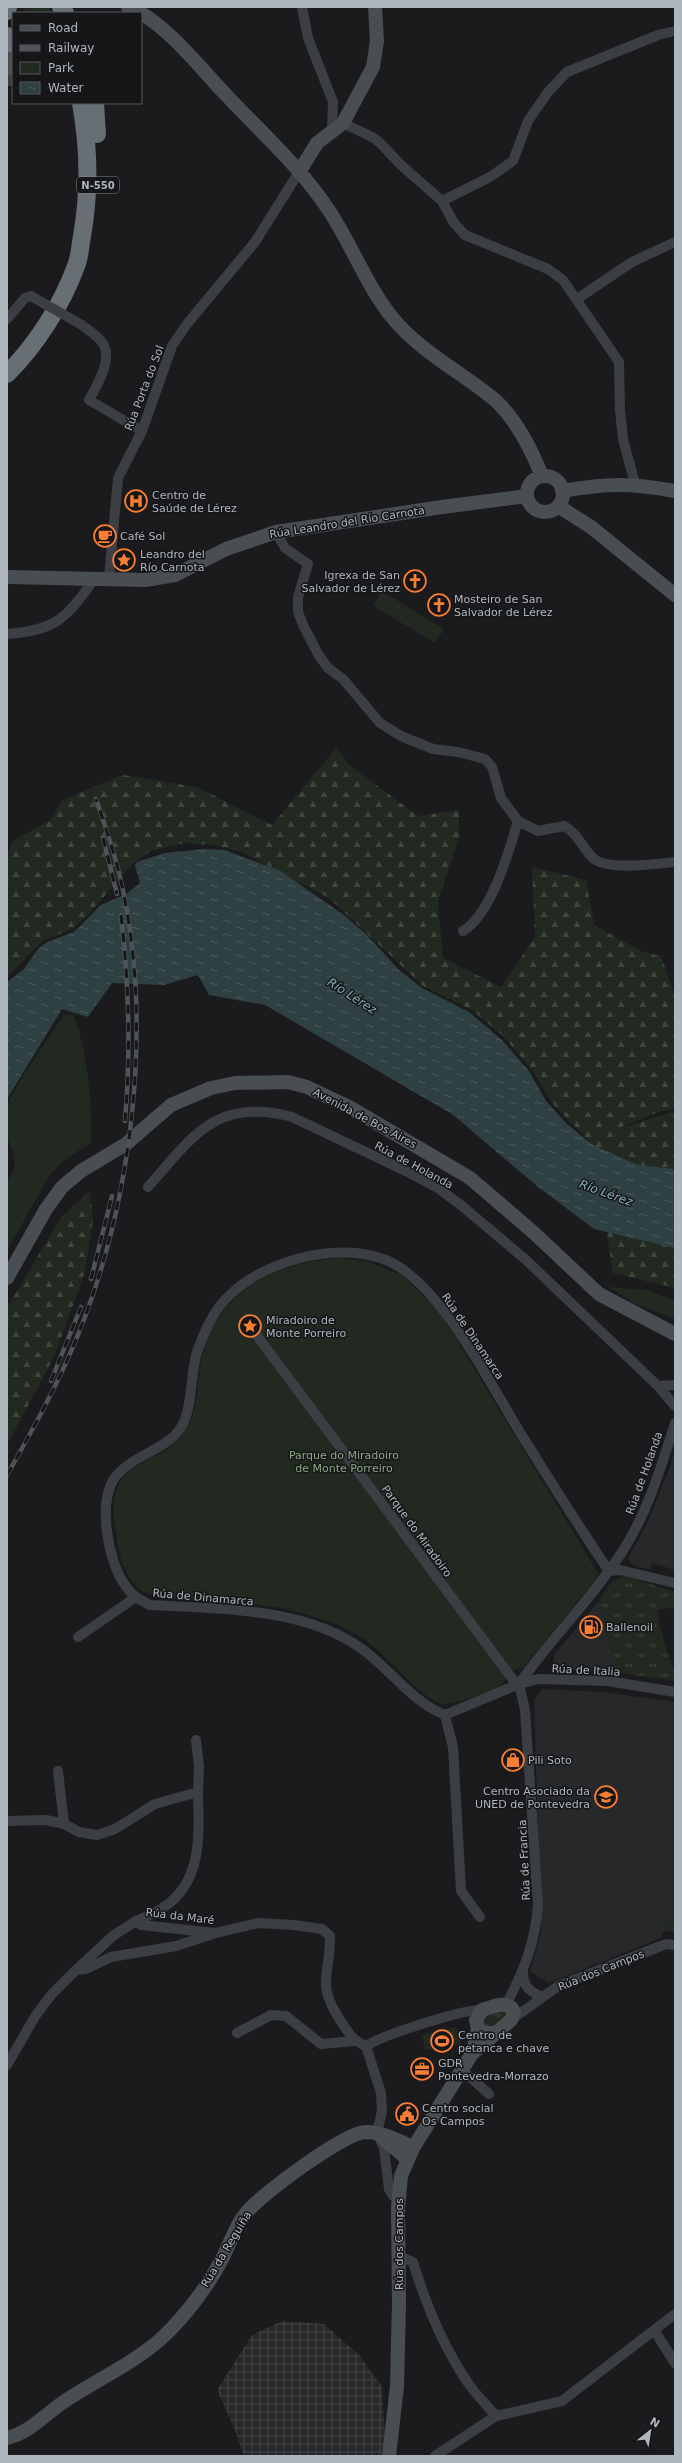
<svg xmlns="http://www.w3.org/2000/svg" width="682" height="2463" viewBox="0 0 682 2463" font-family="'DejaVu Sans',sans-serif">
<defs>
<pattern id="industrial-grid" width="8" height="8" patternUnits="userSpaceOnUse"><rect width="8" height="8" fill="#27282a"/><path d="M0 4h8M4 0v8" fill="none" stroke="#444547"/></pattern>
<pattern id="grass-tufts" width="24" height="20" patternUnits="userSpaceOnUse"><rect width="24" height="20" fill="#212920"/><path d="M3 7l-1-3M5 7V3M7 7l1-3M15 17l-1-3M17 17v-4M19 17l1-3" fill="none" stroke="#3f463e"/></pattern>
<pattern id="forest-firs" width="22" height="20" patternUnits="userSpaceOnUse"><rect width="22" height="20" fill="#212920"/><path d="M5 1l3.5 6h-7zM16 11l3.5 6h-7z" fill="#3f463e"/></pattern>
<pattern id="water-ripples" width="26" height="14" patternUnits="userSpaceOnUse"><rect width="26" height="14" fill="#2f4043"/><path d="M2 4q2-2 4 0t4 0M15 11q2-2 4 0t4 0" fill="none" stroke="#4a595c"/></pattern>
</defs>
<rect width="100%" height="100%" fill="#1b1b1d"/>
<path fill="#27282a" d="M 675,1448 L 675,1570 L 652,1563 L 650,1570 L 633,1565 L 628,1559 L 647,1523 L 669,1470 Z
M 600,1600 L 615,1672 L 559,1669 L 554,1662 L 554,1655 Z
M 542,1689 L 604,1692 L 675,1702 L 675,1908 L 661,1938 L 549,1983 L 530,1972 L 541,1931 L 534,1700 Z"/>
<path fill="url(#industrial-grid)" d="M 282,2321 L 324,2324 L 359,2355 L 382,2387 L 386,2456 L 244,2456 L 233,2425 L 217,2390 L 252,2335 Z"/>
<path fill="url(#grass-tufts)" d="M 27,7 L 47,7 L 53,13 L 20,13 Z
M 625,1576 L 675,1592 L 675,1607 L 657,1610 L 661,1631 L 672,1666 L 675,1666 L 675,1681 L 615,1672 L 600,1600 L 612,1581 Z
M 675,1908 L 675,1932 L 664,1931 Z
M 503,2009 L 508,2012 L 507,2016 L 495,2026 L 488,2028 L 483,2025 L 484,2015 Z"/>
<path fill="url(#forest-firs)" d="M 337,747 L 348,764 L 418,816 L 459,810 L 459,838 L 438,901 L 443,958 L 501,987 L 535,937 L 532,867 L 586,880 L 594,925 L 641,951 L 661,956 L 675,996 L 675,1109 L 661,1111 L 614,1130 L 675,1111 L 675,1288 L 613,1273 L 593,1145 L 551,1102 L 533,1071 L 503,1036 L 472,1010 L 423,986 L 329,898 L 242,852 L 214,845 L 184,843 L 151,851 L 132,864 L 87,916 L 72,929 L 42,941 L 7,978 L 7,860 L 12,841 L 50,821 L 62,800 L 123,775 L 197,787 L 272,825 Z
M 90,1191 L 93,1220 L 85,1272 L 55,1355 L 7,1445 L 7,1308 L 61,1217 Z"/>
<path fill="#212920" d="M 382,591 L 444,629 L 435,643 L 373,606 Z
M 64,1015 L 74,1015 C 88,1057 92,1099 91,1143 L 64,1160 L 48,1178 L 7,1251 L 7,1182 C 19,1165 14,1154 7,1137 C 5,1130 6,1113 7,1106 C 8,1097 56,1026 64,1015 Z
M 339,1258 L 366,1261 L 402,1275 L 441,1314 L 598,1573 L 595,1580 L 523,1668 C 510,1668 509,1679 500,1686 C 495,1691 448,1706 442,1704 C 424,1700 390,1660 374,1647 C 352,1628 325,1619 298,1612 C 266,1603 230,1603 196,1601 C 179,1599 160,1599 144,1592 C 139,1590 135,1584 131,1580 C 121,1567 119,1550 116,1534 C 100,1449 166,1474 190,1422 C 198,1407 197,1379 201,1361 C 215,1292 274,1263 339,1258 Z
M 608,1287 L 647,1290 L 675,1301 L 675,1319 L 634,1303 Z
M 456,2027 L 462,2037 L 461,2044 L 426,2050 L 421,2035 Z"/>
<path fill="url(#water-ripples)" d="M 204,849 L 224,850 L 281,871 L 345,916 L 367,935 L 399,970 L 422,988 L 469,1012 L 502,1040 L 529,1071 L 546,1101 L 567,1124 L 593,1145 L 638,1165 L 675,1169 L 675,1248 L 594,1229 L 537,1186 L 452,1114 L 265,1005 L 209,995 L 198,975 L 164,985 L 112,983 L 88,1017 L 62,1009 L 7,1099 L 7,982 L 23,970 L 39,948 L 47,942 L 74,932 L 101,905 L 126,894 L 140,883 L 135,865 L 137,862 L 165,853 Z"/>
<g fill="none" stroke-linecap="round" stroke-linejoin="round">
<path stroke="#3b3f43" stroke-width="10" d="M 302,7 L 308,38 L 333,102 L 332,131
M 7,81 L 13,81
M 343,123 L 374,138 L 381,144 L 401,165 L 442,201 L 454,223 L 465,235 L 548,269 L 563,280 L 619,362 L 620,410 L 623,439 L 635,484
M 442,201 L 490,177 L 513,161 L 528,121 L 548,92 L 567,72 L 658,35 L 675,31
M 577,299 L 632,262 L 675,242
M 7,319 L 25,298 L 31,296
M 82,325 C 88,330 96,335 101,341 C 115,357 97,385 89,400 L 142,431
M 276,532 L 285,548 L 308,564 L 298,597 L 298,612 L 304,627 L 318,654 L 328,668 L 343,679 L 380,723 L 401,736 L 433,749 L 458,752 L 485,759 L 492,767 L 501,798 L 518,821 L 538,831 L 564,826 C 578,833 582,848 593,858 C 606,871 656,864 675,862
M 109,578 L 118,478 L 142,431 L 172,346 L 187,324 L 255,242 L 299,172
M 7,634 C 58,630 67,617 95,578
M 463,931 C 492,913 509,851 518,821
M 148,1187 C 193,1136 216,1097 292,1117 L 412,1174 L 438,1188 L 462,1206 L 525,1259 L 658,1386 L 675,1406
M 255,1333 L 517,1685
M 658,1386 L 675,1385
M 609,1571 C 578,1526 550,1480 521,1434 C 490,1384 440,1282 386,1260 C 336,1240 257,1262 223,1302 C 211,1316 203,1335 197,1352 C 190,1374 193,1410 180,1429 C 165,1450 134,1455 117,1475 C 96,1498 108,1562 125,1585 C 131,1595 140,1600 150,1605 C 218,1609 305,1607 362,1649 C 390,1669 412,1702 445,1715 L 519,1684 L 538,1679 L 608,1681 L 675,1692
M 609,1571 L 620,1570 L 675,1583
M 78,1637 L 136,1597
M 445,1715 L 453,1747 L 461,1891 L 480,1917
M 196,1740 L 199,1767 L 198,1792
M 58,1771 L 64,1824
M 7,1821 L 46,1820 L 64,1824 L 79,1832 L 97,1835 L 115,1829 L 155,1804 L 198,1792 C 199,1834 203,1881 164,1907 C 156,1913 145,1917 136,1921
M 76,1970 L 114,1935 L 136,1921 L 141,1925 L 215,1933 L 259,1923 L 293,1925 L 322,1929 L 330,1936 C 330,1978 315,1983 342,2023 C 350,2035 352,2040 366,2046
M 523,1972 C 523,1986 529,1991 542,1997
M 504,2005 L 508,2001 C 525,1968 535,1942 538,1905 L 525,1710 L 519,1684 C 551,1638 592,1599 622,1552 C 648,1512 661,1467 675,1423
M 511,2020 L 558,1986 L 666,1944 L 675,1945
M 237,2033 L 271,2015 L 286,2016 L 321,2044 L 354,2041
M 7,2065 L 36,2015 L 52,1994 L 76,1970 L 86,1969 L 111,1957 L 176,1946 L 213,1934
M 462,2070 L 489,2094
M 399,2197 L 393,2196 L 389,2189 L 384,2148 L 377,2133 L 382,2111 L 381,2093 L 366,2046 C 383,2035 463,2009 482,2010
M 399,2256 L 413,2262 C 425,2302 443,2345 466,2380 C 474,2393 486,2404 496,2416
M 654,2330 L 675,2363
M 435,2456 L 496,2416 L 562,2401 L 675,2314"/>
<path stroke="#494e53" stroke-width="14" d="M 128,7 L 141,13
M 141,13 C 175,34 201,69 228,97 C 262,133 301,168 328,209 C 351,243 365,283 391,316 C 420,352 460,371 495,400 C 517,420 531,449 542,476
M 7,56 L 13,53
M 7,69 L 13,68
M 299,172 L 317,143 L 343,123 L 373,67 L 377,41 L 375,7
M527 494a18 18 0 1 1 36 0a18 18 0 1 1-36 0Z
M 562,491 C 608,483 630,483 675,491
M 558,506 L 591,527 L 675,595
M 7,577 L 145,580 L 175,575 L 226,549 L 276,532 L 442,507 L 527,496
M 7,1278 L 46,1209 L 62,1187 L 81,1171 L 126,1144 L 171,1105 L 211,1088 L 235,1083 L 288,1082 L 307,1087 L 351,1108 L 470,1178 L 533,1232 L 599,1294 L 675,1334
M 474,2052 L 511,2020 L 514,2012 C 509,1999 492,2007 482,2010 L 476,2020 L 478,2029 L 485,2033 L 495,2033
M 382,2137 L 407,2159
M 7,2438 C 31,2432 45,2414 65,2401 C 98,2379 135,2363 164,2336 C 186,2315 208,2286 222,2259 C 230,2244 235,2226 246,2213 C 260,2195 344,2133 365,2132 C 381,2132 400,2140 413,2148
M 389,2456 L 397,2386 L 399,2304 L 398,2208 L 401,2176 L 413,2148 L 473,2052 L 478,2029"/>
<path stroke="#676e74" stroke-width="18" d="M 61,7 L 65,13
M 7,11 L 8,7
M 7,36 L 13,44
M 95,103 L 97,134
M 7,374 C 36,345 62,305 76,266 C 80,257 80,246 82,236 C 90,191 89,148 81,103"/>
<g stroke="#4e5358" stroke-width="4.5">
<path id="rail" d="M 103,838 L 117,894
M 121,915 C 129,984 131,1052 125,1121
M 91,1279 L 112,1196
M 51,1381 L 81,1307
M 7,1475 C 29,1436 51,1397 69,1356 C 132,1214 156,1024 119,873 C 113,848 104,823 96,799"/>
</g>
<use href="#rail" stroke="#161618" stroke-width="3" stroke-dasharray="9" stroke-linecap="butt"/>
<path stroke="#3b3f43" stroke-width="10" d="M 31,296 L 82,325"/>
</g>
<defs>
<g id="hospital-ring" transform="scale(1.15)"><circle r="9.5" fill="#161618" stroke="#fb7e35" stroke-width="1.5"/><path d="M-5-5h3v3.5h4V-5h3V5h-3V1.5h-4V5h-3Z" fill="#fb7e35"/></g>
<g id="cafe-ring" transform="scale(1.15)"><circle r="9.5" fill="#161618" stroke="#fb7e35" stroke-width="1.5"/><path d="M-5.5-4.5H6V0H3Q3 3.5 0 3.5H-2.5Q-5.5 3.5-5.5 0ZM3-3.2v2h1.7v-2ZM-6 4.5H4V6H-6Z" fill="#fb7e35"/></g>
<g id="sight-ring" transform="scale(1.15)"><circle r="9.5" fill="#161618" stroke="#fb7e35" stroke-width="1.5"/><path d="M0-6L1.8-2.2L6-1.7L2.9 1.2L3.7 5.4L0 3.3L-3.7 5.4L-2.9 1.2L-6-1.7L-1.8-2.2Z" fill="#fb7e35"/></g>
<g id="church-ring" transform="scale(1.15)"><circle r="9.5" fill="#161618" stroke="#fb7e35" stroke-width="1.5"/><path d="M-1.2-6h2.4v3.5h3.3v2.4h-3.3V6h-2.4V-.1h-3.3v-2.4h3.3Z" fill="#fb7e35"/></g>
<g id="fuel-ring" transform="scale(1.15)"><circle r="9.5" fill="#161618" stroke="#fb7e35" stroke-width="1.5"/><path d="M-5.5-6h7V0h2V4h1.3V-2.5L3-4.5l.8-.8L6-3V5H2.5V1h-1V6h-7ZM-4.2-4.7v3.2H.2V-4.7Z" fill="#fb7e35"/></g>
<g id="shop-ring" transform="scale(1.15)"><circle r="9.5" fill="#161618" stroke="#fb7e35" stroke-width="1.5"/><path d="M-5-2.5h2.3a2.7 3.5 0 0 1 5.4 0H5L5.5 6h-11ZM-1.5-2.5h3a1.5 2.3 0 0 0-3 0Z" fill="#fb7e35"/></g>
<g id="university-ring" transform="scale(1.15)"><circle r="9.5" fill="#161618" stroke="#fb7e35" stroke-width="1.5"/><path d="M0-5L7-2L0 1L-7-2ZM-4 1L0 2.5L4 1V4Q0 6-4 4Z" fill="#fb7e35"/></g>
<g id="stadium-ring" transform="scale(1.15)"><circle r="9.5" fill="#161618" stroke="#fb7e35" stroke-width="1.5"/><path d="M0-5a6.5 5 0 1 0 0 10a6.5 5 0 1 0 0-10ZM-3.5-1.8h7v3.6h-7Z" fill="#fb7e35"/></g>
<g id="office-ring" transform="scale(1.15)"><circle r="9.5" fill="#161618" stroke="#fb7e35" stroke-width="1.5"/><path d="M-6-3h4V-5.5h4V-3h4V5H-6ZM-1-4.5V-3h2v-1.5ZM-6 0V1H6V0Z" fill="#fb7e35"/></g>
<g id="civic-ring" transform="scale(1.15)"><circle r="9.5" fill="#161618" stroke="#fb7e35" stroke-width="1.5"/><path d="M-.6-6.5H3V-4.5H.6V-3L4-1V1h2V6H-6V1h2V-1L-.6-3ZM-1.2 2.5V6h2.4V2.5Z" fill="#fb7e35"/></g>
</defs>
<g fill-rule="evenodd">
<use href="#hospital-ring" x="136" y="501"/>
<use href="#cafe-ring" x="105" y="536"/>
<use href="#sight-ring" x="124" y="560"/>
<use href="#church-ring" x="415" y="581"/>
<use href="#church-ring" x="439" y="605"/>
<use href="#sight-ring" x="250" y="1326"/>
<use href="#fuel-ring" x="591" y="1627"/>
<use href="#shop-ring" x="513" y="1760"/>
<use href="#university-ring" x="606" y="1797"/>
<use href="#stadium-ring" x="442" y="2041"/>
<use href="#office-ring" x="422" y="2069"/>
<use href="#civic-ring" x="407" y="2114"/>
</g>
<g text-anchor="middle" stroke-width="3" stroke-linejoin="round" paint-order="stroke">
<rect fill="#161618" stroke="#80878c" stroke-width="1" x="77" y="177" width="42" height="16" rx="3"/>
<g font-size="10" font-weight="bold" fill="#adb7bd">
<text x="98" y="189">N-550</text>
</g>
<g font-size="11" fill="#adb7bd" stroke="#161618">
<text transform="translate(144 388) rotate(-69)" y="4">Rúa Porta do Sol</text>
<text transform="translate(347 522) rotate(-9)" y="4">Rúa Leandro del Río Carnota</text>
<text transform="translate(365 1118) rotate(28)" y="4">Avenida de Bos Aires</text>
<text transform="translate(414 1165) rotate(28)" y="4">Rúa de Holanda</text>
<text transform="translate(473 1336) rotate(56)" y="4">Rúa de Dinamarca</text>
<text transform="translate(644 1473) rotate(-70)" y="4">Rúa de Holanda</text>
<text transform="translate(417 1531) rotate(54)" y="4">Parque do Miradoiro</text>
<text transform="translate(203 1597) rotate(5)" y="4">Rúa de Dinamarca</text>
<text transform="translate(586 1670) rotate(3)" y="4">Rúa de Italia</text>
<text transform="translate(524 1860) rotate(-93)" y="4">Rúa de Francia</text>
<text transform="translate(180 1916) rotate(7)" y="4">Rúa da Maré</text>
<text transform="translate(601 1970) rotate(-22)" y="4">Rúa dos Campos</text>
<text transform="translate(399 2244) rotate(-90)" y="4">Rúa dos Campos</text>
<text transform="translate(226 2249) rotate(-59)" y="4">Rúa da Reguiña</text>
</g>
<g font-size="11" fill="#adb7bd" stroke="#161618" text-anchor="start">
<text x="152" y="499">Centro de<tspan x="152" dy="13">Saúde de Lérez</tspan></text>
<text x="120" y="540">Café Sol</text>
<text x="140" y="558">Leandro del<tspan x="140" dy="13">Río Carnota</tspan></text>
<text x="400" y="579" text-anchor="end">Igrexa de San<tspan x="400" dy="13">Salvador de Lérez</tspan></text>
<text x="454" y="603">Mosteiro de San<tspan x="454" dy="13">Salvador de Lérez</tspan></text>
<text x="266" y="1324">Miradoiro de<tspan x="266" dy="13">Monte Porreiro</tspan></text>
<text x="606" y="1631">Ballenoil</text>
<text x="528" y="1764">Pili Soto</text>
<text x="590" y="1795" text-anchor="end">Centro Asociado da<tspan x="590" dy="13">UNED de Pontevedra</tspan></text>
<text x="458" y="2039">Centro de<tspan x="458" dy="13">petanca e chave</tspan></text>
<text x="438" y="2067">GDR<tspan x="438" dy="13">Pontevedra-Morrazo</tspan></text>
<text x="422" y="2112">Centro social<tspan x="422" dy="13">Os Campos</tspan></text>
</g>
<g font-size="11" fill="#8ca983" stroke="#161618">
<text x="344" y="1459">Parque do Miradoiro<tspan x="344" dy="13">de Monte Porreiro</tspan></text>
</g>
<g font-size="12" font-style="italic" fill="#83b0b9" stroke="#161618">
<text transform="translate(352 996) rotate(33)" y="4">Río Lérez</text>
<text transform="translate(606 1193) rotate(20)" y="4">Río Lérez</text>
</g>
</g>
<rect width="682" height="2463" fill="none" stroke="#adb7bd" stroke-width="16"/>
<rect x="12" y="12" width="130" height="92" fill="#161618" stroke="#52565a"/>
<rect x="20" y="25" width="20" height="6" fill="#494e53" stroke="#52565a"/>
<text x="48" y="32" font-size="12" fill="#adb7bd">Road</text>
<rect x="20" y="45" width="20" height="6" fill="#4e5358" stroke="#52565a"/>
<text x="48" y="52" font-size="12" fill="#adb7bd">Railway</text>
<rect x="20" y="62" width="20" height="12" fill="#212920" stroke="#52565a"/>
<text x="48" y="72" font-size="12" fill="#adb7bd">Park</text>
<rect x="20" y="82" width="20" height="12" fill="url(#water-ripples)" stroke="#52565a"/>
<text x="48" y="92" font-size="12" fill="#adb7bd">Water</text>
<g transform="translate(650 2431) rotate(30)" stroke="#161618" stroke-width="3" paint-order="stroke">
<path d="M0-3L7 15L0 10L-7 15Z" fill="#adb7bd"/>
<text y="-6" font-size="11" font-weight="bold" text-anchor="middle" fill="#adb7bd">N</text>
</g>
</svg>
